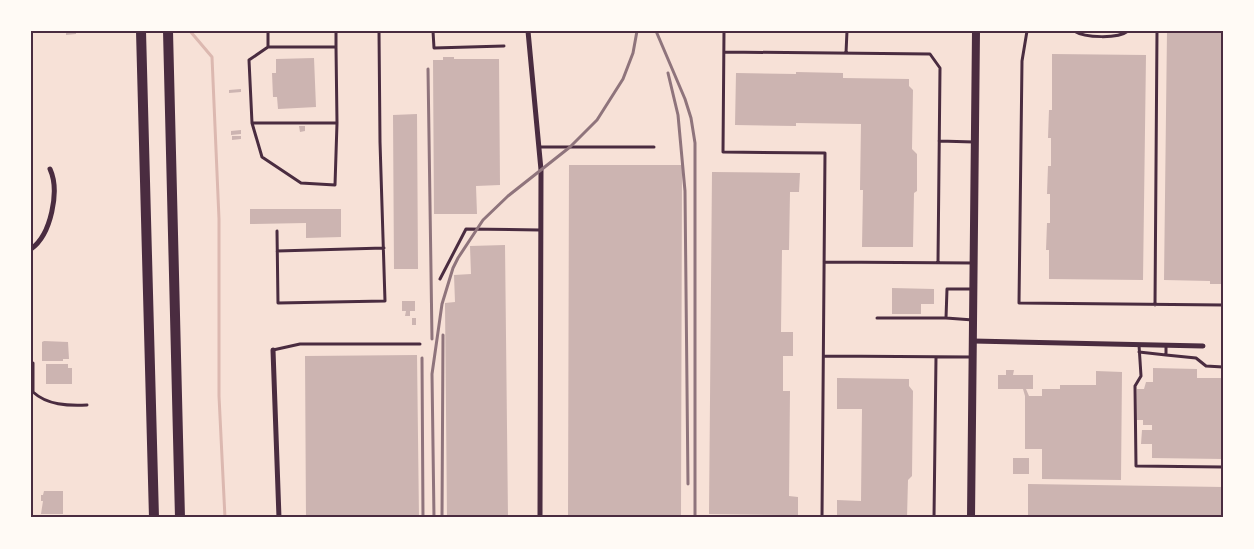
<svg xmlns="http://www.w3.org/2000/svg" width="1254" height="549" viewBox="0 0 1254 549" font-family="'PT Sans',sans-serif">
<rect width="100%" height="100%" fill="#f7e1d7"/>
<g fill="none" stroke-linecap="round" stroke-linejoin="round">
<path stroke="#dcb8b0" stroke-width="3" d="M 190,31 L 212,57 L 219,219 L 219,396 L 225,518"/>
</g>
<path fill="#ccb4b1" d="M 66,31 L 76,31 L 76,34 L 66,35 Z
M 1167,31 L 1223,31 L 1222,284 L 1210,284 L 1210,281 L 1164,280 Z
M 1052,54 L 1146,55 L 1143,280 L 1049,279 L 1049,250 L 1046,250 L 1047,223 L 1050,223 L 1050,194 L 1047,194 L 1048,166 L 1051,166 L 1051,138 L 1048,138 L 1049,110 L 1052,110 Z
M 443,57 L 454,57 L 454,59 L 499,59 L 500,185 L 476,186 L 477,214 L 434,214 L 433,60 L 443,60 Z
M 314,58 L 316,107 L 278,109 L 277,97 L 273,97 L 272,73 L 276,73 L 276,59 Z
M 796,72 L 843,73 L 843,78 L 909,79 L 909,86 L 913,90 L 912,149 L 917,154 L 917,191 L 914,193 L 913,247 L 862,247 L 863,190 L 860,190 L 861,124 L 796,123 L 796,126 L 735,125 L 736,73 L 796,74 Z
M 241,89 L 241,92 L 229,93 L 229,90 Z
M 417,114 L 418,269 L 394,269 L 393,115 Z
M 299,126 L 305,126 L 305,131 L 300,132 Z
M 241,130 L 241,134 L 231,135 L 231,131 Z
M 232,136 L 241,136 L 241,139 L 232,140 Z
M 569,165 L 682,165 L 681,518 L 568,518 Z
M 712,172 L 800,173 L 799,192 L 790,192 L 789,250 L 782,250 L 781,332 L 793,332 L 793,356 L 783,356 L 783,391 L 790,391 L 789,496 L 798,497 L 798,518 L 784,518 L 784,515 L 709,514 Z
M 250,209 L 341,209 L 341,237 L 306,238 L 306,223 L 250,224 Z
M 505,245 L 508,518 L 447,518 L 445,303 L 455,302 L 454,275 L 471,274 L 470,246 Z
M 892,288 L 934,289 L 934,304 L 921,304 L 921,314 L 892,314 Z
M 402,301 L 415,301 L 415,311 L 410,311 L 410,316 L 405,316 L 406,311 L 402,311 Z
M 412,318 L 416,318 L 416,325 L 412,325 Z
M 44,341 L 68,342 L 69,359 L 63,359 L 63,361 L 42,361 L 42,342 Z
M 417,355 L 419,518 L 306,518 L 305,356 Z
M 46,364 L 68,364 L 68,368 L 72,368 L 72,384 L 46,384 Z
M 1153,368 L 1197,369 L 1197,378 L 1223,378 L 1223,459 L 1152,458 L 1152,444 L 1141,444 L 1142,430 L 1152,430 L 1152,425 L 1143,425 L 1143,420 L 1137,420 L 1137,389 L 1144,389 L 1146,382 L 1153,382 Z
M 1006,370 L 1014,370 L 1013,375 L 1033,375 L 1033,389 L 1026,389 L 1029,396 L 1042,396 L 1042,389 L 1060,389 L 1060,385 L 1096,385 L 1096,371 L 1122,372 L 1121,480 L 1042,479 L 1042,449 L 1025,449 L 1025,396 L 1023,389 L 998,389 L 998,375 L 1006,375 Z
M 837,378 L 909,379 L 909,386 L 913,391 L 912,476 L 908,480 L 907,518 L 837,518 L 837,500 L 861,501 L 862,409 L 837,409 Z
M 1013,458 L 1029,458 L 1029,474 L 1013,474 Z
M 1028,484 L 1223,487 L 1223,518 L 1028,518 Z
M 44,491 L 63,491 L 63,514 L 41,514 L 43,501 L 41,501 L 41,495 L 43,495 Z"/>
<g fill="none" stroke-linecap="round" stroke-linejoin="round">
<path stroke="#4a2c40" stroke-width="3" d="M 268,31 L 268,47 L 336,47 L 336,31
M 433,31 L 434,48 L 504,46
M 724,31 L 723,152 L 825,153 L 822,518
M 1027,31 L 1022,61 L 1019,303 L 1223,305
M 1074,31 C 1085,38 1118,39 1128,31
M 268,47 L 249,60 L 252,123 L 337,123 L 336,47
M 724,52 L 930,54 L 940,68 L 938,263
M 846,53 L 847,31
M 252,123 L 262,157 L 301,183 L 335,185 L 337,123
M 939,141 L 974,142
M 539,147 L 654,147
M 277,231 L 278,303 L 385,301 L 380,142 L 379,31
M 277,251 L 384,248
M 824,262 L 973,263
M 440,279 L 466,229 L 540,230
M 973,289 L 947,289 L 946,318 L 973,320
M 1155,305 L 1157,31
M 877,318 L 946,318
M 1139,345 L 1141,376 L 1135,386 L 1136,466 L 1223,467
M 1166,345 L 1166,355 L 1196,358 L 1206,366 L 1223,367
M 273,350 L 300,344 L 420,344
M 1139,352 L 1166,355
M 824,356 L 972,357
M 31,363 L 33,363 L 33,392 C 47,405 68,406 87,405
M 934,518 L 936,357"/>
<path stroke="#4a2c40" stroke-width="5" d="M 528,31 L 541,170 L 540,518
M 31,249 C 51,235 60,191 50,169
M 973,341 L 1203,346
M 273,350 L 279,518"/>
<path stroke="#4a2c40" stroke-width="8" d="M 971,518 L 976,31"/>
<path stroke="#4a2c40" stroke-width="10" d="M 141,31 L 154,518
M 168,31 L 180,518"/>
<path stroke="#8f747c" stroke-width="3" d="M 656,31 L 685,99 L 691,118 L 695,143 L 695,518
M 428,69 L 432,339
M 668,73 L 678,115 L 685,191 L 688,484
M 422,358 L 423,518
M 434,518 L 432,374 L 442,304 L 453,268 L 458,258 L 483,220 L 508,196 L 570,147 L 597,120 L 623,79 L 633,53 L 637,31
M 442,518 L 443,335"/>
</g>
<rect width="1254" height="549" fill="none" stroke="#fffaf5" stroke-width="65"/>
<rect x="32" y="32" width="1190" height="484" fill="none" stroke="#4a2c40" stroke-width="2"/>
</svg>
